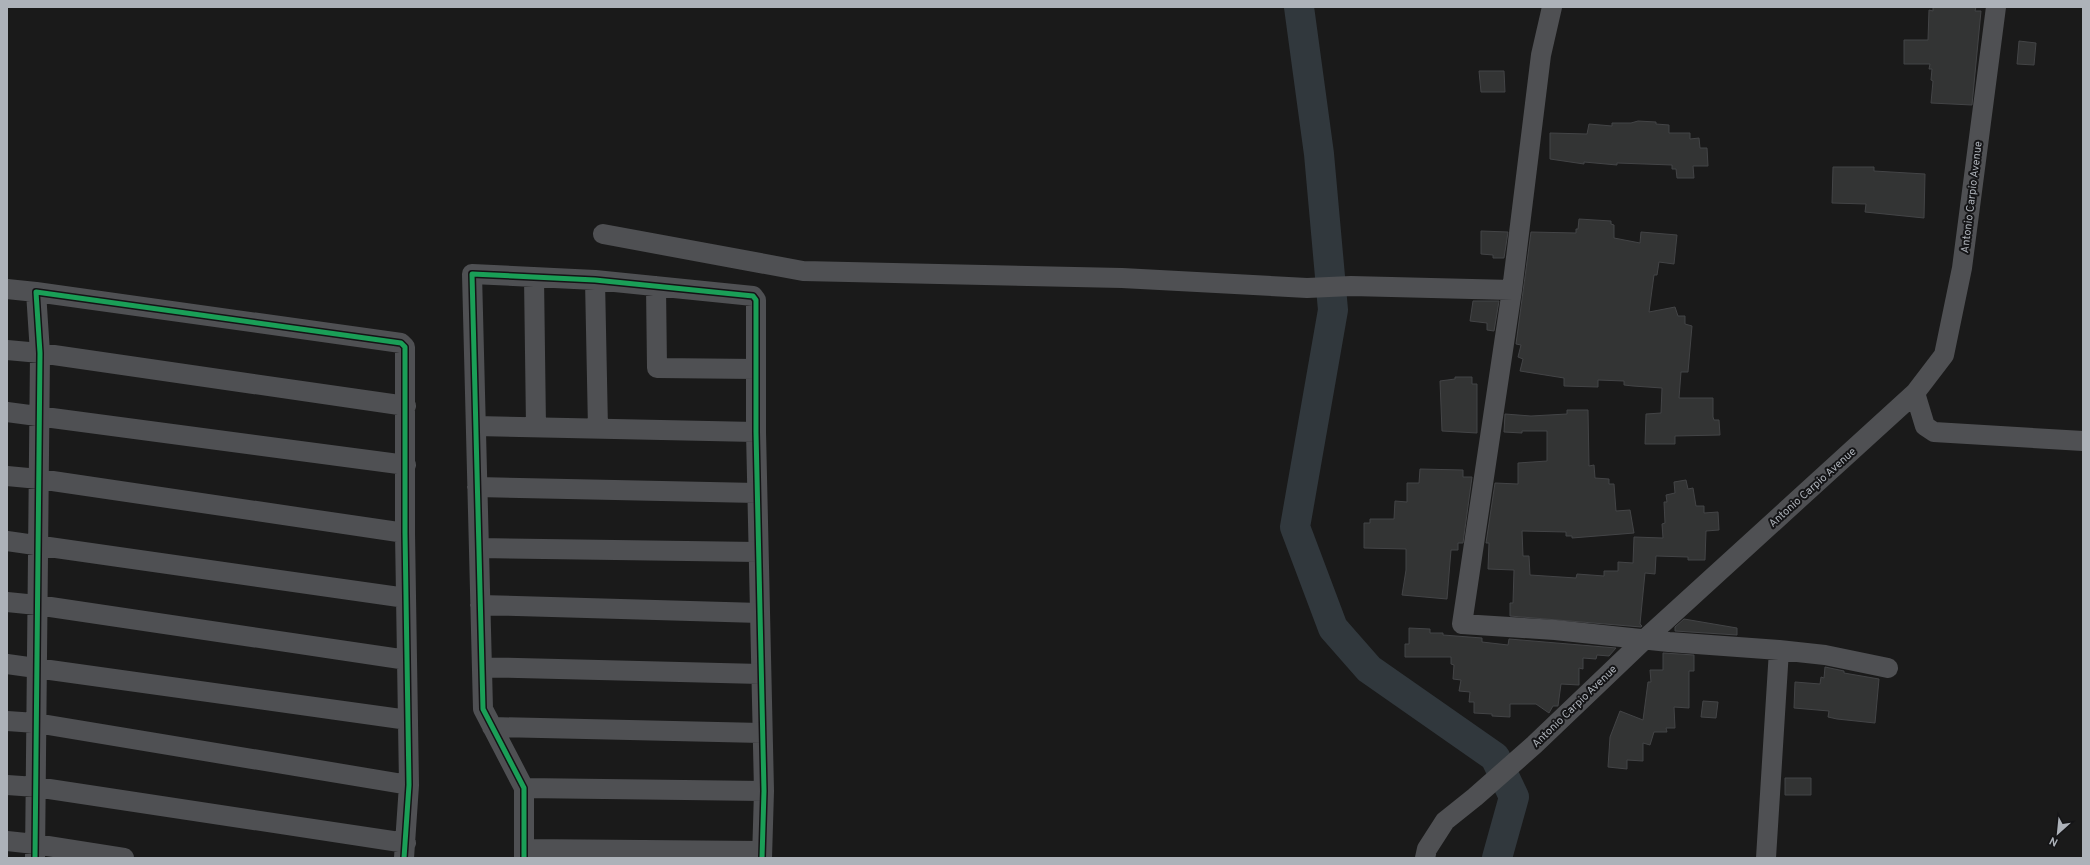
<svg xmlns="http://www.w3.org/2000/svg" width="2090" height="865" viewBox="0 0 2090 865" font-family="Overpass,sans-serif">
<rect width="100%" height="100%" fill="#1a1a1a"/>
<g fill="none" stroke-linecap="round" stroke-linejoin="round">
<path stroke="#31383d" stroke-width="30" d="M 1299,7 L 1319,154 L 1333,310 L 1295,527 L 1333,628 L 1369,669 L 1495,757 L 1514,797 L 1497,858"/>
</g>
<path fill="#333434" stroke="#434446" d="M 1933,7 L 1976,7 L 1975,11 L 1981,11 L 1972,105 L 1931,103 L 1933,81 L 1931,80 L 1932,69 L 1929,69 L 1930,64 L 1904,64 L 1904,40 L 1928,40 L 1929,10 L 1933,11 Z
M 2019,41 L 2036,43 L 2034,65 L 2017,64 Z
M 1479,71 L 1504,71 L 1505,92 L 1481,92 Z
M 1638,121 L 1656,122 L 1656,124 L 1669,125 L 1669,133 L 1690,133 L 1690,139 L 1699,138 L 1700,148 L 1707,148 L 1708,166 L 1693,166 L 1694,178 L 1677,178 L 1676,169 L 1672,169 L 1672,165 L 1617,163 L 1617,165 L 1584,162 L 1584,164 L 1550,159 L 1550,133 L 1587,134 L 1589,124 L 1612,126 L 1612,123 L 1631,123 Z
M 1833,167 L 1874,167 L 1874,171 L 1925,174 L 1924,218 L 1865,212 L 1866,204 L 1832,203 Z
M 1579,219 L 1611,221 L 1611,224 L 1614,225 L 1614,238 L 1640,243 L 1641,232 L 1677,235 L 1674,264 L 1659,262 L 1657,275 L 1654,275 L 1649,312 L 1675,307 L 1678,316 L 1685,316 L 1685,324 L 1692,326 L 1688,372 L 1681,372 L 1679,398 L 1713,398 L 1713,417 L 1714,420 L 1719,420 L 1720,435 L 1675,436 L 1675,444 L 1645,444 L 1646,414 L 1661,413 L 1662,388 L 1633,386 L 1624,385 L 1624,381 L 1598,380 L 1598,387 L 1564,386 L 1564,378 L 1520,371 L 1523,359 L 1518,357 L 1521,345 L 1516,344 L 1531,232 L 1576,233 L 1576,229 L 1578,229 Z
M 1481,231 L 1508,232 L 1504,258 L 1493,258 L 1493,255 L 1481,254 Z
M 1473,301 L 1499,301 L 1494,331 L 1487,330 L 1487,323 L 1470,321 Z
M 1455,377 L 1472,377 L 1472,384 L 1477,384 L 1477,433 L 1442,431 L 1440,381 L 1455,379 Z
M 1567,410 L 1588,410 L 1589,466 L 1594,465 L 1595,478 L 1609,479 L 1609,484 L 1614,484 L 1616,511 L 1630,510 L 1634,533 L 1572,538 L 1572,536 L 1566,536 L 1566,532 L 1522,531 L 1523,556 L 1529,556 L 1530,575 L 1576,578 L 1577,574 L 1604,576 L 1604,571 L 1618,571 L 1618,562 L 1633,563 L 1634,537 L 1663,538 L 1662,524 L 1665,523 L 1664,502 L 1667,502 L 1666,495 L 1675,493 L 1674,482 L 1686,480 L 1688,489 L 1693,488 L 1696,506 L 1704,506 L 1704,513 L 1718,512 L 1719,530 L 1706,531 L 1705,560 L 1688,560 L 1688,557 L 1656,556 L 1655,574 L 1645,573 L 1640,624 L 1642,626 L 1641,627 L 1510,616 L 1510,603 L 1513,603 L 1514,570 L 1488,569 L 1489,543 L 1486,543 L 1495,483 L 1518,484 L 1518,463 L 1547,461 L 1547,431 L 1522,431 L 1522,433 L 1504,432 L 1505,414 L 1531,416 L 1567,414 Z
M 1420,469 L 1463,470 L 1463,477 L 1472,477 L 1463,543 L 1458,543 L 1458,550 L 1451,550 L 1447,599 L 1402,595 L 1406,570 L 1406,549 L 1364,548 L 1364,523 L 1370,523 L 1370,519 L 1394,519 L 1395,501 L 1407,502 L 1407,483 L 1419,483 Z
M 1684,619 L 1737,628 L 1737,635 L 1675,631 L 1675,627 Z
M 1409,628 L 1430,629 L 1430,633 L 1443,633 L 1443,635 L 1482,638 L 1482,642 L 1508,645 L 1509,639 L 1616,648 L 1609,656 L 1597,655 L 1596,659 L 1583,658 L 1583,669 L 1579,668 L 1579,685 L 1561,684 L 1558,706 L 1553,706 L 1549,713 L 1536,704 L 1510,704 L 1510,717 L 1492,716 L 1492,714 L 1474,713 L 1474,702 L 1469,702 L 1470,692 L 1459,691 L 1461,680 L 1453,679 L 1454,665 L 1451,664 L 1451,657 L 1405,657 L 1405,644 L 1409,644 Z
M 1663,653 L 1694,655 L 1694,671 L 1689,671 L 1689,708 L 1674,707 L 1675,728 L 1666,728 L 1667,732 L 1654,732 L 1650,745 L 1643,743 L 1643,761 L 1627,760 L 1627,769 L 1608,767 L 1610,737 L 1620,711 L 1643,720 L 1648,682 L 1651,682 L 1650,670 L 1663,670 Z
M 1825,667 L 1844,671 L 1844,673 L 1879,679 L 1875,723 L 1837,719 L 1828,717 L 1829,711 L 1794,708 L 1795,682 L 1820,684 L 1821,677 L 1824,678 Z
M 1703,701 L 1718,702 L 1716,718 L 1701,717 Z
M 1785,778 L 1811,778 L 1811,795 L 1785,795 Z"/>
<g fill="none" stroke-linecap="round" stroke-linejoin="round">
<path stroke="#4f5053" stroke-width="20" d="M 1552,7 L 1541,55 L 1512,290 L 1462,624 L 1555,630 L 1669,642 L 1779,650 L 1825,655 L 1888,668
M 603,234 L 803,271 L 1122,278 L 1307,288 L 1351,286 L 1512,290
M 534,277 L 536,427
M 595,280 L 598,429
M 656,286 L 657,368 L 756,369
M 7,289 L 36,292
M 7,350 L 40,353 L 406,406
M 1915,393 L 1925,426 L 1934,432 L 2083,441
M 7,412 L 406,465
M 476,426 L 756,432
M 7,476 L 39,479 L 405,533
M 477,487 L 757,493
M 7,541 L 406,598
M 479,548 L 758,552
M 7,602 L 37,605 L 407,660
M 480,605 L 760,613
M 7,664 L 408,720
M 482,667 L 761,674
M 7,721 L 36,723 L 409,785
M 492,727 L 762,733
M 7,785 L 36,787 L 406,843
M 524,788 L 764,791
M 7,841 L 35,844 L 124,858
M 524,849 L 762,851
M 35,858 L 40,353 L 36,292 L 401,343 L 405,347 L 405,533 L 409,785 L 404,858
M 524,858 L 524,788 L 483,709 L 472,274 L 595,280 L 753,296 L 756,300 L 756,432 L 764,791 L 762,858
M 1425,858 L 1427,849 L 1445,821 L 1475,797 L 1534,745 L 1644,640 L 1915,393 L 1944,355 L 1962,268 L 1996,7
M 1766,858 L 1779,650"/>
<g stroke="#141416" stroke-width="8">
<path id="cycleway" d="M 35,858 L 40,353 L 36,292 L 401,343 L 405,347 L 405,533 L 409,785 L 404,858
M 524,858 L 524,788 L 483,709 L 472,274 L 595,280 L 753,296 L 756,300 L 756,432 L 764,791 L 762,858"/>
</g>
<use href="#cycleway" stroke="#1a9f57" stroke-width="5"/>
</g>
<g text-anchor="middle" stroke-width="4" stroke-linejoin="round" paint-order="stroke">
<g font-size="11" fill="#adb2b9" stroke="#141416">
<text transform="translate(1971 197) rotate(-83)" y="4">Antonio Carpio Avenue</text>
<text transform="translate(1812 487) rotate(-42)" y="4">Antonio Carpio Avenue</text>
<text transform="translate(1574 706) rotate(-44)" y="4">Antonio Carpio Avenue</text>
</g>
</g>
<rect width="2090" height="865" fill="none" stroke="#adb2b9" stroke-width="16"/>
<g transform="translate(2058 833) rotate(207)" stroke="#141416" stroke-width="3" paint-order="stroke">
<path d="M0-3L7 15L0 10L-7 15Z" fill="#adb2b9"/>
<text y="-6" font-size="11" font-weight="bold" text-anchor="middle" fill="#adb2b9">N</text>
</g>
</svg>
